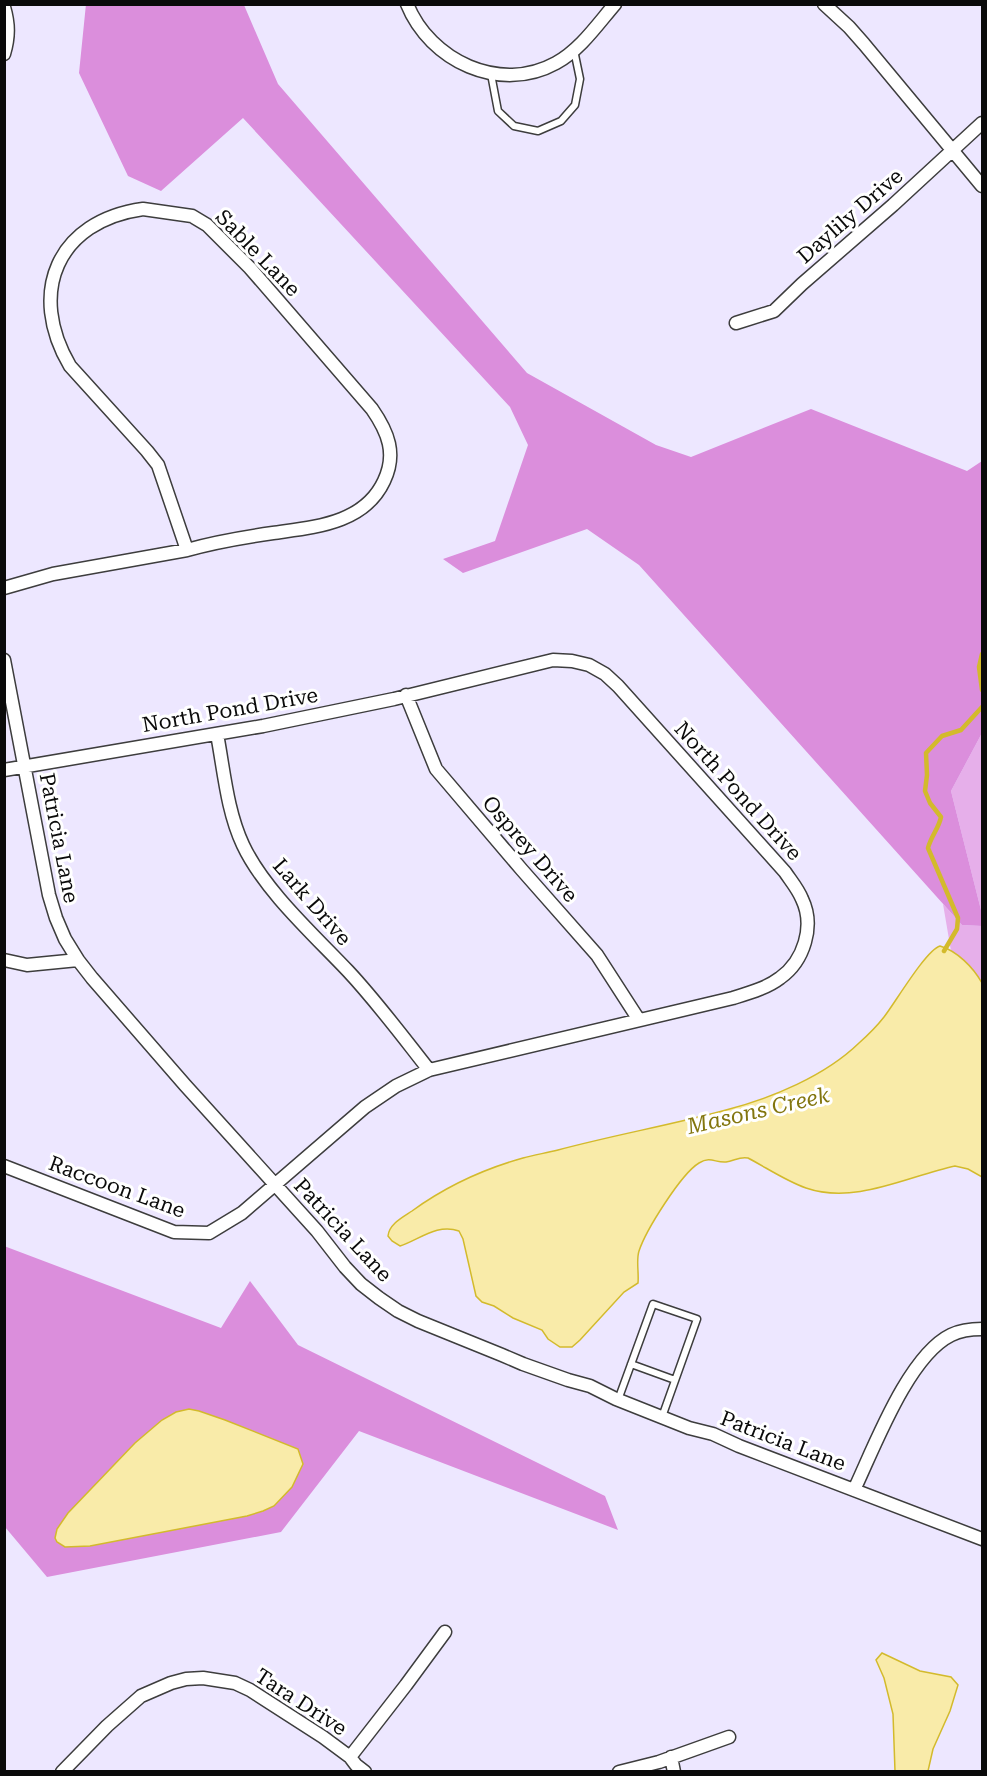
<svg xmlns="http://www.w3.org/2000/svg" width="987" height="1776" viewBox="0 0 987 1776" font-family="'Roboto Serif',serif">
<rect width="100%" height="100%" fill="#ede7ff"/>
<path fill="#e6afea" d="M 982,733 L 982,914 L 951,791 Z
M 943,904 L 962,925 L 982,926 L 982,984 L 951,951 Z"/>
<path fill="#db8edc" d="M 86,4 L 244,5 L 278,84 L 527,373 L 656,445 L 691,457 L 811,409 L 967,471 L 982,461 L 982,733 L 951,791 L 982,914 L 982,926 L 962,925 L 639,565 L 587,529 L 463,573 L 443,559 L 495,541 L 528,445 L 510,407 L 243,118 L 161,191 L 128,176 L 79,73 Z
M 4,1246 L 221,1328 L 250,1281 L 298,1345 L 605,1496 L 618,1530 L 359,1431 L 281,1532 L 47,1577 L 5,1527 Z"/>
<path fill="#f9eba9" stroke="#d3ba2c" stroke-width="1.5" d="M 940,946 C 957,951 973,967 982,983 L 982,1177 L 968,1169 L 955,1166 C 908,1176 855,1205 806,1188 C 786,1181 767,1168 748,1158 C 740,1156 734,1161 726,1162 C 715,1163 711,1156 699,1163 C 681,1174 646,1230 639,1251 C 636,1260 639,1272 638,1283 L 624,1292 L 580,1340 L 572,1347 L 560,1347 L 548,1339 L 542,1330 L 513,1318 L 494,1306 L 482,1302 L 476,1296 L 463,1239 L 459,1231 C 437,1223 419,1240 400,1246 L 392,1241 L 388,1236 C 389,1224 403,1217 412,1211 C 445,1187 484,1169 523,1158 C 534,1155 546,1153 558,1150 C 614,1135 671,1125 726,1110 C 772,1098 825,1076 859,1043 C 868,1035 877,1026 884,1017 C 895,1003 926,950 940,946 Z
M 189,1409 L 199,1411 L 225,1420 L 298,1449 L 303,1464 L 292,1487 L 274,1506 L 263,1511 L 247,1516 L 90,1546 L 65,1547 L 57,1542 L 55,1538 L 57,1529 L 68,1513 L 135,1443 L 162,1420 L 176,1412 Z
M 882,1653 L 920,1671 L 951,1677 L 958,1685 L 950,1711 L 933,1749 L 928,1771 L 895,1771 L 893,1714 L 884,1678 L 876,1660 Z"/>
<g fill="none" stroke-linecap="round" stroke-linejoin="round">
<path stroke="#d3ba2c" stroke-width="4.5" d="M 982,654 L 979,667 L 982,690
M 944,951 L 957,929 L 958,918 L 928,848 C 931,836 939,828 941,817 L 930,803 L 925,791 L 927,775 L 926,753 L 942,736 L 961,730 L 982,707"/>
<g stroke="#3d3d3d" stroke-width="9">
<path id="lane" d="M 491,74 L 498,111 L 514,126 L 538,131 L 561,121 L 575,105 L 580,79 L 574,50
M 631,1364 L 675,1380
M 618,1400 L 653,1304 L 697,1319 L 662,1417"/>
</g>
<g stroke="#3d3d3d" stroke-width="15">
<path id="street" d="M 407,4 C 430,61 500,94 556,63 C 580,50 597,25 615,4
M 824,4 L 849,27 L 864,44 L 982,186
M 4,7 C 9,24 9,37 4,54
M 143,209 L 192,216 L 207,225 L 250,268 L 372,409 C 388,432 397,454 384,481 C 364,524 314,527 273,533 C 245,537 215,542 187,550 L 158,465 L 147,451 L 70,366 C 27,293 57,221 143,209 Z
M 736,323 L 774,311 L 802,284 L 893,205 L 982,123
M 4,588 L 53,574 L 187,550
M 4,660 L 49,895 L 56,918 L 65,939 L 78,960 L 92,978 L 185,1085 L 317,1231 L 345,1267 L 361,1284 L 379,1298 L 398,1311 L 418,1321 L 502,1355 L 523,1364 L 568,1380 L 590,1386 L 616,1399 L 689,1428 L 713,1434 L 739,1446 L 982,1539
M 406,695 L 436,769 L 522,870 L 597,955 L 639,1020
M 217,734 C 224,771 227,811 243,845 C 264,890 314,935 348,971 C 377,1002 403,1037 429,1070
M 4,770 L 263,726 L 394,699 L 553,660 L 572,661 L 589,665 L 605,674 L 618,686 L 785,872 C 791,881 798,889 802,899 C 815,926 804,961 780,978 C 767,988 749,993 733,998 L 429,1070 L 396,1086 L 365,1107 L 242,1213 L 209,1233 L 174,1232 L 4,1166
M 4,960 L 27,965 L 78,960
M 854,1490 C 874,1448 908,1356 951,1335 C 961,1330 971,1329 982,1329
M 350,1757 L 406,1685 L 445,1632
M 671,1757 L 674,1772
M 62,1772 L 107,1726 L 141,1696 L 171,1683 L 186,1679 L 203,1678 L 235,1683 L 250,1690 L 323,1737 L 350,1757 L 356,1765 L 365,1772
M 619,1772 L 659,1762 L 729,1737"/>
</g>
<use href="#lane" stroke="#fff" stroke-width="6"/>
<use href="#street" stroke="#fff" stroke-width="12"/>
</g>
<g text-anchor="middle" stroke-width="6" stroke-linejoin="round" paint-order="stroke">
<g font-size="21" fill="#0a0a0a" stroke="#fff">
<text transform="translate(850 216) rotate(-41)" y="7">Daylily Drive</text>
<text transform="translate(258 253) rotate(46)" y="7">Sable Lane</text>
<text transform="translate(230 710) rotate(-10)" y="7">North Pond Drive</text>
<text transform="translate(738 791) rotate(48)" y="7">North Pond Drive</text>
<text transform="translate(59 838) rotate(79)" y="7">Patricia Lane</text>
<text transform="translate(530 849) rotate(49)" y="7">Osprey Drive</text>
<text transform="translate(312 902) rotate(49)" y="7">Lark Drive</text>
<text transform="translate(117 1187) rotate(20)" y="7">Raccoon Lane</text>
<text transform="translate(343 1230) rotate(47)" y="7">Patricia Lane</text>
<text transform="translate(783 1441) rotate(21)" y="7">Patricia Lane</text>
<text transform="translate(301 1702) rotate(33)" y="7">Tara Drive</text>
</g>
<g font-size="22" font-style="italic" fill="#83760f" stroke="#fff">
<text transform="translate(758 1110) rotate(-13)" y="8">Masons Creek</text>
</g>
</g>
<rect width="987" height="1776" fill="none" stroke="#0a0a0a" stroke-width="12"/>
</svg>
